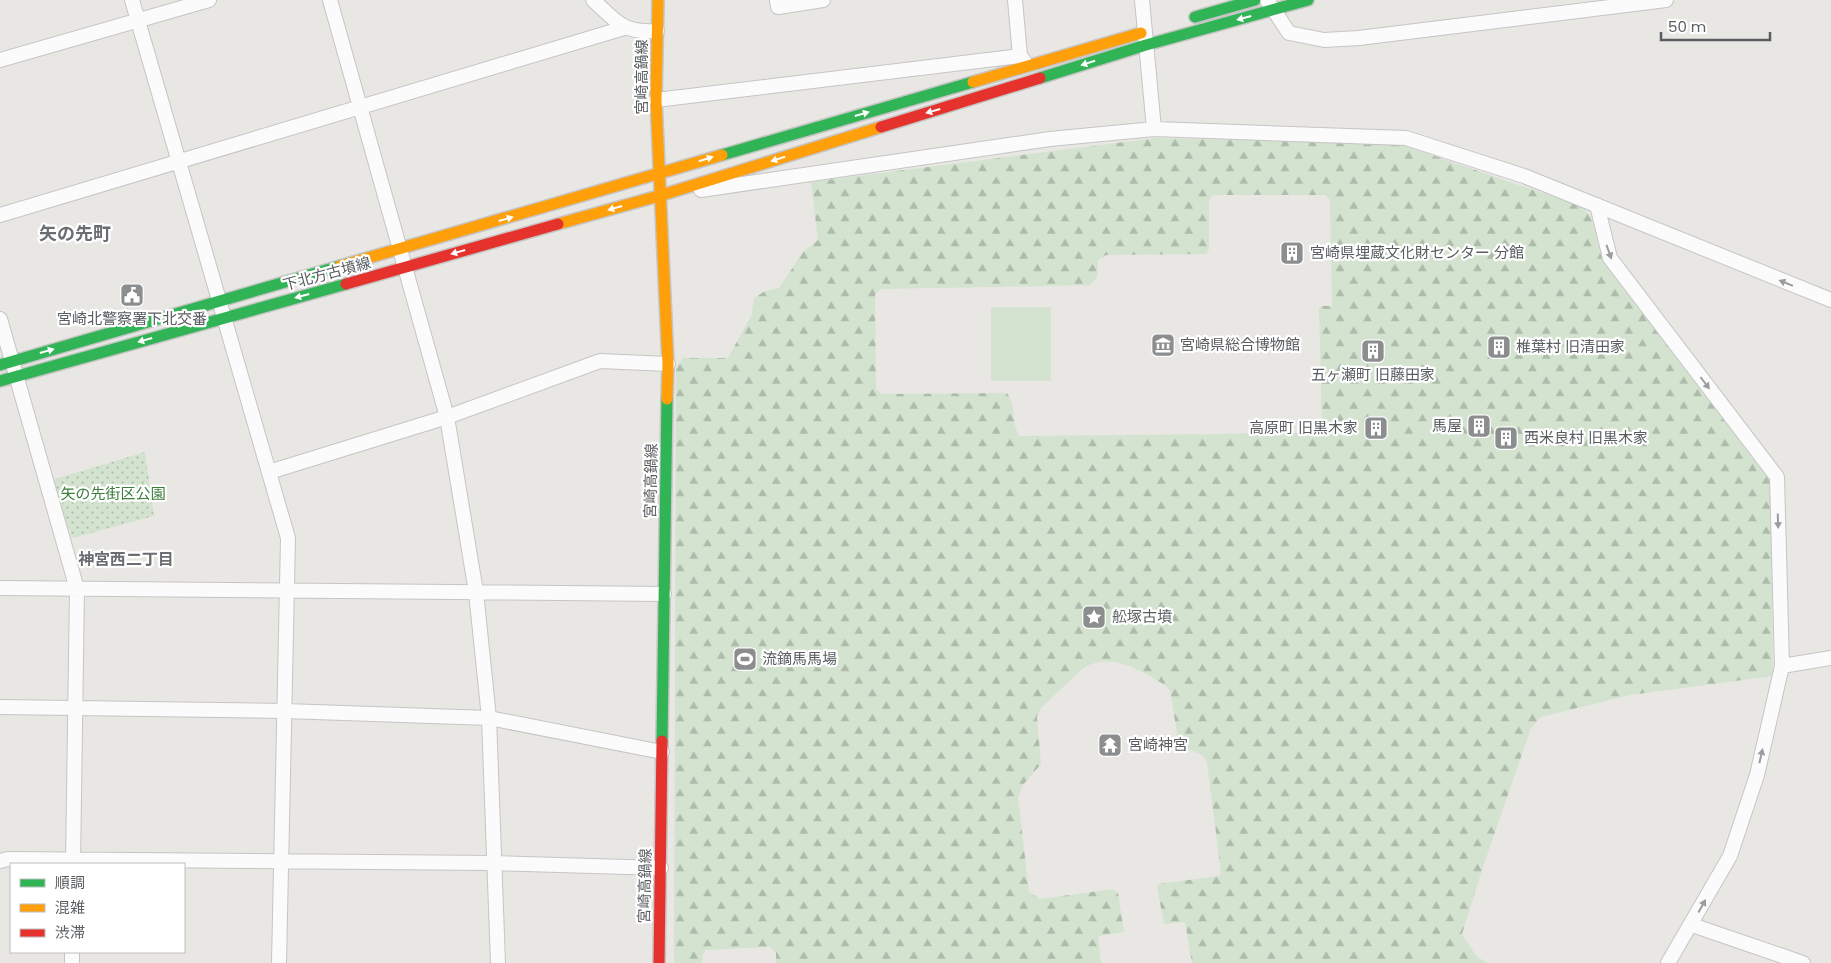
<svg xmlns="http://www.w3.org/2000/svg" width="1831" height="963" viewBox="0 0 1831 963" font-family="Poppins,'Noto Sans JP',sans-serif">
<defs>
<pattern id="forest-firs" width="22" height="20" patternUnits="userSpaceOnUse" patternTransform="scale(1.25)"><rect width="22" height="20" fill="#d3e3cf"/><path d="M5 1l3.5 6h-7zM16 11l3.5 6h-7z" fill="#aebbab"/></pattern>
<pattern id="park-dots" width="8" height="8" patternUnits="userSpaceOnUse" patternTransform="scale(1.25)"><rect width="8" height="8" fill="#d3e3cf"/><path d="M2 2h.1M6 6h.1" fill="none" stroke="#aebbab" stroke-width="1.8" stroke-linecap="round"/></pattern>
</defs>
<rect width="100%" height="100%" fill="#e9e7e3"/>
<path fill="#d3e3cf" d="M 991,307 L 1051,307 L 1051,381 L 991,381 Z"/>
<path fill="url(#forest-firs)" fill-rule="evenodd" d="M 1156,138 L 1400,144 L 1583,207 L 1591,217 L 1602,259 L 1771,480 L 1773,676 L 1630,695 L 1541,717 L 1531,728 L 1482,870 L 1462,934 L 1477,957 L 1488,963 L 1192,963 L 1185,922 L 1164,924 L 1157,887 L 1159,884 L 1218,876 L 1221,873 L 1207,762 L 1202,755 L 1179,745 L 1170,691 L 1165,685 C 1140,671 1113,651 1083,668 L 1040,709 L 1037,717 L 1041,764 L 1023,785 L 1018,797 L 1029,892 L 1040,899 L 1113,889 L 1118,893 L 1124,932 L 1098,936 L 1101,963 L 776,963 L 776,953 L 770,947 L 706,950 L 702,956 L 702,963 L 674,963 L 676,368 L 683,358 L 728,358 L 752,314 L 754,298 L 765,291 L 779,288 L 803,252 L 818,240 L 811,182 ZM 1213,195 L 1325,195 L 1330,200 L 1332,306 L 1321,306 L 1319,308 L 1322,428 L 1317,433 L 1020,436 C 1010,423 1017,407 1007,393 L 882,394 L 876,389 L 875,294 L 881,289 L 1090,285 L 1097,277 L 1098,260 L 1106,255 L 1206,254 L 1209,249 L 1209,201 Z"/>
<path fill="url(#park-dots)" d="M 145,452 L 154,516 L 72,538 L 52,480 Z"/>
<g fill="none" stroke-linecap="round" stroke-linejoin="round">
<g stroke="#c5c5c5" stroke-width="16">
<path id="street" d="M 132,0 L 288,538 L 279,963
M 330,0 L 447,417 L 476,592 L 489,718 L 498,963
M 593,0 C 617,22 622,33 657,31
M 777,0 L 778,7 L 823,0
M 1015,0 L 1020,56 L 1025,62
M 1142,0 L 1154,129
M 1267,0 L 1289,33 L 1324,40 L 1359,38 L 1666,0
M 0,60 L 209,0
M 656,100 L 1020,56
M 701,190 L 1050,139 L 1154,129 L 1406,138 L 1524,176 L 1831,300
M 1597,205 L 1610,258 L 1777,477 L 1782,666 L 1757,775 L 1730,856 L 1668,963
M 0,215 L 624,28
M 0,319 L 77,589 L 73,864
M 269,472 L 447,417 L 600,361 L 668,364
M 0,588 L 664,594
M 1782,666 L 1831,658
M 0,707 L 285,711 L 489,718 L 662,752
M 0,861 L 8,859 L 493,863 L 661,868
M 1692,925 L 1803,963
M 72,963 L 72,952"/>
</g>
<g stroke="#c5c5c5" stroke-width="14">
<path id="fast" d="M 1195,17 L 1255,0
M 1040,78 L 1146,45 L 1308,0
M 722,155 L 973,82
M 0,365 L 340,266
M 0,381 L 346,284
M 662,741 L 667,399"/>
</g>
<g stroke="#c5c5c5" stroke-width="14">
<path id="slow" d="M 658,0 L 656,100 L 668,364 L 667,399
M 973,82 L 1141,33
M 558,224 L 662,195 L 881,127
M 340,266 L 722,155"/>
</g>
<g stroke="#c5c5c5" stroke-width="14">
<path id="jam" d="M 881,127 L 1040,78
M 346,284 L 558,224
M 659,963 L 662,741"/>
</g>
<use href="#street" stroke="#fcfbfb" stroke-width="14"/>
<use href="#fast" stroke="#30b455" stroke-width="11"/>
<use href="#slow" stroke="#ff9f0a" stroke-width="11"/>
<use href="#jam" stroke="#e5322d" stroke-width="11"/>
</g>
<defs><path id="oneway-solid" d="M-6-.8H1V-3.2L6.5 0L1 3.2V.8H-6Z" transform="scale(1.25)"/></defs>
<g fill="#fff">
<use href="#oneway-solid" transform="translate(1244 18) rotate(165)"/>
<use href="#oneway-solid" transform="translate(1088 63) rotate(162)"/>
<use href="#oneway-solid" transform="translate(933 111) rotate(164)"/>
<use href="#oneway-solid" transform="translate(862 114) rotate(-16)"/>
<use href="#oneway-solid" transform="translate(706 159) rotate(-17)"/>
<use href="#oneway-solid" transform="translate(778 159) rotate(162)"/>
<use href="#oneway-solid" transform="translate(615 208) rotate(164)"/>
<use href="#oneway-solid" transform="translate(506 219) rotate(-16)"/>
<use href="#oneway-solid" transform="translate(458 252) rotate(164)"/>
<use href="#oneway-solid" transform="translate(302 296) rotate(165)"/>
<use href="#oneway-solid" transform="translate(145 340) rotate(164)"/>
<use href="#oneway-solid" transform="translate(47 351) rotate(-16)"/>
</g>
<g fill="#9a9c9e">
<use href="#oneway-solid" transform="translate(1609 252) rotate(70)"/>
<use href="#oneway-solid" transform="translate(1786 283) rotate(-158)"/>
<use href="#oneway-solid" transform="translate(1705 383) rotate(53)"/>
<use href="#oneway-solid" transform="translate(1778 521) rotate(88)"/>
<use href="#oneway-solid" transform="translate(1761 756) rotate(-77)"/>
<use href="#oneway-solid" transform="translate(1702 906) rotate(-61)"/>
</g>
<defs>
<g id="building-square" transform="scale(1.25)"><rect x="-9" y="-9" width="18" height="18" rx="4" fill="#8b8d8e" stroke="#fff"/><path d="M-4-6H4V6H1V3H-1V6H-4ZM-2.5-4.3h1.7v1.8h-1.7ZM.8-4.3h1.7v1.8H.8ZM-2.5-1h1.7V.8h-1.7ZM.8-1h1.7V.8H.8Z" fill="#fff"/></g>
<g id="civic-square" transform="scale(1.25)"><rect x="-9" y="-9" width="18" height="18" rx="4" fill="#8b8d8e" stroke="#fff"/><path d="M-.6-6.5H3V-4.5H.6V-3L4-1V1h2V6H-6V1h2V-1L-.6-3ZM-1.2 2.5V6h2.4V2.5Z" fill="#fff"/></g>
<g id="museum-square" transform="scale(1.25)"><rect x="-9" y="-9" width="18" height="18" rx="4" fill="#8b8d8e" stroke="#fff"/><path d="M0-6L6-3V-2H-6V-3ZM-5-1h2V3h-2ZM-1-1h2V3h-2ZM3-1h2V3H3ZM-6 4H6V6H-6Z" fill="#fff"/></g>
<g id="sight-square" transform="scale(1.25)"><rect x="-9" y="-9" width="18" height="18" rx="4" fill="#8b8d8e" stroke="#fff"/><path d="M0-6L1.8-2.2L6-1.7L2.9 1.2L3.7 5.4L0 3.3L-3.7 5.4L-2.9 1.2L-6-1.7L-1.8-2.2Z" fill="#fff"/></g>
<g id="stadium-square" transform="scale(1.25)"><rect x="-9" y="-9" width="18" height="18" rx="4" fill="#8b8d8e" stroke="#fff"/><path d="M0-5a6.5 5 0 1 0 0 10a6.5 5 0 1 0 0-10ZM-3.5-1.8h7v3.6h-7Z" fill="#fff"/></g>
<g id="temple-square" transform="scale(1.25)"><rect x="-9" y="-9" width="18" height="18" rx="4" fill="#8b8d8e" stroke="#fff"/><path d="M0-6L5-2H3V0L6.5 2.5H4V6H1.5V3h-3V6H-4V2.5H-6.5L-3 0V-2H-5Z" fill="#fff"/></g>
</defs>
<g fill-rule="evenodd">
<use href="#building-square" x="1292" y="253"/>
<use href="#civic-square" x="132" y="295"/>
<use href="#museum-square" x="1163" y="345"/>
<use href="#building-square" x="1499" y="347"/>
<use href="#building-square" x="1373" y="351"/>
<use href="#building-square" x="1479" y="426"/>
<use href="#building-square" x="1376" y="428"/>
<use href="#building-square" x="1506" y="438"/>
<use href="#sight-square" x="1094" y="617"/>
<use href="#stadium-square" x="745" y="659"/>
<use href="#temple-square" x="1110" y="745"/>
</g>
<g text-anchor="middle" stroke-width="4.5" stroke-linejoin="round" paint-order="stroke">
<g font-size="15" fill="#595d60" stroke="#fff">
<text transform="translate(642 77) rotate(-90)" y="5">宮崎高鍋線</text>
<text transform="translate(327 274) rotate(-15)" y="5">下北方古墳線</text>
<text transform="translate(651 481) rotate(-89)" y="5">宮崎高鍋線</text>
<text transform="translate(645 886) rotate(-89)" y="5">宮崎高鍋線</text>
</g>
<g font-size="15" fill="#595d60" stroke="#fff" text-anchor="start">
<text x="1310" y="258">宮崎県埋蔵文化財センター 分館</text>
<text x="132" y="324" text-anchor="middle">宮崎北警察署下北交番</text>
<text x="1180" y="350">宮崎県総合博物館</text>
<text x="1516" y="352">椎葉村 旧清田家</text>
<text x="1373" y="380" text-anchor="middle">五ヶ瀬町 旧藤田家</text>
<text x="1462" y="431" text-anchor="end">馬屋</text>
<text x="1358" y="433" text-anchor="end">高原町 旧黒木家</text>
<text x="1524" y="443">西米良村 旧黒木家</text>
<text x="1112" y="622">舩塚古墳</text>
<text x="762" y="664">流鏑馬馬場</text>
<text x="1128" y="750">宮崎神宮</text>
</g>
<g font-size="15" fill="#3c7c3c" stroke="#fff">
<text x="113" y="499">矢の先街区公園</text>
</g>
<g font-size="16" font-weight="bold" fill="#6a6e72" stroke="#fff">
<text x="126" y="565">神宮西二丁目</text>
</g>
<g font-size="18" font-weight="bold" fill="#6a6e72" stroke="#fff">
<text x="75" y="240">矢の先町</text>
</g>
</g>
<rect x="10" y="863" width="175" height="90" fill="#ffffff" stroke="#bdbebf"/>
<rect x="20" y="879" width="25" height="8" fill="#30b455" stroke="#bdbebf"/>
<text x="55" y="888" font-size="15" fill="#595d60">順調</text>
<rect x="20" y="904" width="25" height="8" fill="#ff9f0a" stroke="#bdbebf"/>
<text x="55" y="913" font-size="15" fill="#595d60">混雑</text>
<rect x="20" y="929" width="25" height="8" fill="#e5322d" stroke="#bdbebf"/>
<text x="55" y="938" font-size="15" fill="#595d60">渋滞</text>
<path d="M1661 32v8h109v-8" fill="none" stroke="#595d60" stroke-width="2.5"/>
<text x="1668" y="32" font-size="15" fill="#595d60" stroke="#ffffff" stroke-width="4" paint-order="stroke">50 m</text>
</svg>
